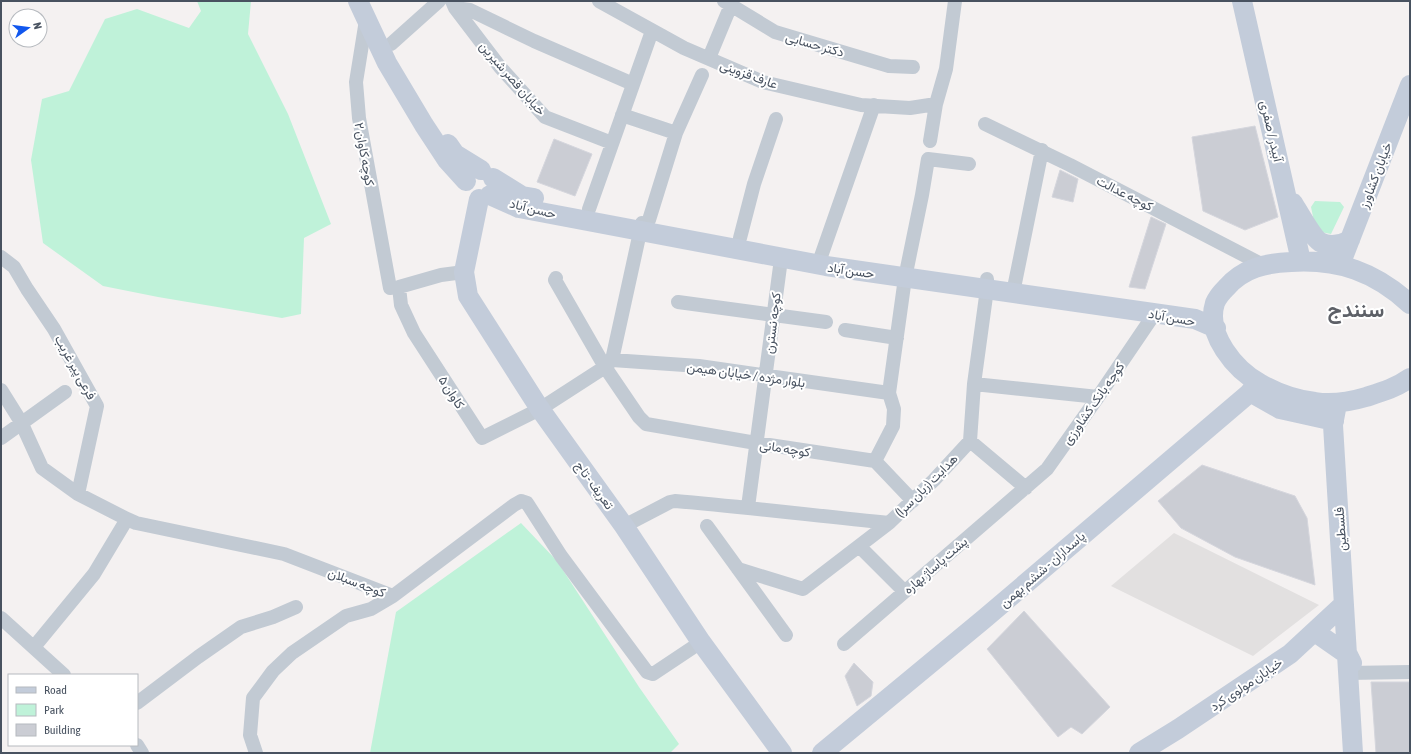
<svg xmlns="http://www.w3.org/2000/svg" width="1411" height="754" viewBox="0 0 1411 754" font-family="'Asap Condensed',Vazirmatn,sans-serif">
<rect width="100%" height="100%" fill="#f4f1f1"/>
<path fill="#e2e0e0" d="M 1174,533 L 1319,605 L 1253,656 L 1111,586 Z"/>
<path fill="#bff2d9" d="M 197,1 L 251,1 L 248,34 L 288,114 L 331,224 L 304,238 L 301,314 L 282,318 L 158,297 L 103,286 L 43,243 L 31,160 L 42,99 L 69,91 L 105,19 L 137,9 L 189,28 L 201,11 Z
M 1315,201 L 1340,202 L 1344,207 L 1331,234 L 1316,231 L 1311,207 Z
M 521,523 L 557,561 L 639,687 L 679,744 L 670,753 L 370,753 L 396,612 Z"/>
<path fill="#cbcdd4" stroke="#d5d6dd" d="M 1255,126 L 1278,217 L 1245,230 L 1203,211 L 1192,137 Z
M 554,139 L 592,154 L 575,196 L 537,182 Z
M 1060,170 L 1078,179 L 1073,202 L 1052,197 Z
M 1151,217 L 1166,224 L 1145,289 L 1129,287 Z
M 1202,465 L 1295,496 L 1307,518 L 1315,585 L 1235,557 L 1181,528 L 1158,501 Z
M 1024,611 L 1110,707 L 1082,734 L 1071,727 L 1058,737 L 987,649 Z
M 854,663 L 873,682 L 871,696 L 857,706 L 845,676 Z
M 1371,682 L 1410,682 L 1410,753 L 1376,753 Z"/>
<g fill="none" stroke-linecap="round" stroke-linejoin="round">
<path stroke="#c2cad3" stroke-width="14" d="M 452,1 L 455,8 L 500,67 L 545,117 L 612,143
M 599,1 L 684,48 L 763,82 L 861,105 L 910,108 L 936,104
M 724,1 L 775,32 L 889,66 L 913,67
M 455,8 L 470,10 L 534,41 L 633,84
M 366,20 L 356,82 L 359,118 L 390,288
M 391,44 L 439,1
M 709,58 L 731,5
M 622,115 L 676,133
M 985,124 L 1070,165 L 1263,265
M 930,141 L 936,104 L 946,69 L 955,1
M 589,209 L 652,31
M 649,220 L 676,133 L 702,75
M 740,238 L 754,184 L 776,119
M 1,257 L 14,267 L 27,289 L 54,329 L 97,406 L 78,494
M 818,265 L 874,105
M 464,272 L 441,275 L 399,287 L 401,305 L 414,333 L 482,438 L 540,409 L 605,367 L 612,360 L 699,366 L 889,393
M 556,278 L 555,280 L 605,367 L 639,417 L 646,424 L 756,443 L 875,461 L 913,501
M 1015,283 L 1042,150
M 678,302 L 826,322
M 845,330 L 897,338
M 612,360 L 642,223
M 974,384 L 1098,397
M 1,390 L 21,422 L 42,468 L 78,494 L 127,519 L 136,523 L 284,554 L 393,596 L 514,505 L 521,501 L 527,503 L 561,556 L 647,672 L 653,674 L 701,642
M 1,438 L 65,392
M 970,441 L 1026,488
M 875,461 L 893,426 L 894,409 L 889,393 L 905,278 L 922,195 L 928,159 L 969,164
M 748,507 L 781,259
M 624,526 L 670,502 L 675,501 C 747,507 818,516 889,523 L 934,480 L 970,441 L 974,384 L 987,289 L 987,279
M 707,526 L 786,635
M 859,546 L 904,591
M 738,569 L 803,589 L 889,523
M 1,618 L 64,675
M 844,644 L 1047,469 L 1098,397 L 1155,313
M 34,647 L 94,574 L 127,519
M 1348,673 L 1410,672
M 137,703 L 198,657 L 241,627 L 273,617 L 296,607
M 137,745 L 142,753
M 256,753 L 250,735 L 253,698 L 273,671 L 292,653 L 346,616 L 371,609 L 393,596"/>
<path stroke="#c3ccda" stroke-width="20" d="M 358,1 L 387,63 L 424,125 L 447,160 L 466,181
M 1242,1 L 1301,261
M 448,144 L 455,154 L 481,170
M 493,178 L 522,196 L 534,198
M 490,195 L 519,208 L 826,266 L 1195,319 L 1216,328
M 479,199 L 464,272 L 468,296 L 540,409 L 624,526 L 701,642 L 782,753
M 1293,203 C 1298,211 1313,238 1320,242 C 1329,247 1341,245 1350,240
M 1340,265 L 1410,85
M 1410,304 C 1375,272 1339,259 1291,262 C 1266,263 1243,268 1226,288 C 1222,292 1217,298 1215,303 C 1205,334 1235,370 1261,384 C 1277,393 1297,400 1315,402 C 1333,405 1349,402 1366,397 C 1382,392 1396,388 1410,378
M 1250,392 L 1280,409 L 1334,421
M 1337,404 L 1333,425 L 1353,753
M 1315,632 L 1348,655 L 1352,663
M 822,753 L 984,619 L 1260,384
M 1139,753 L 1178,729 L 1290,654 L 1344,604"/>
</g>
<g text-anchor="middle" stroke-width="4" stroke-linejoin="round" paint-order="stroke">
<g font-size="13" fill="#485260" stroke="#fff">
<text transform="translate(815 44) rotate(16)" y="5">دکتر حسابی</text>
<text transform="translate(749 74) rotate(20)" y="5">عارف قزوینی</text>
<text transform="translate(513 78) rotate(49)" y="5">خیابان قصر شیرین</text>
<text transform="translate(1272 131) rotate(77)" y="5">آبیدر / صفری</text>
<text transform="translate(365 154) rotate(80)" y="5">کوچه کاوان ۲</text>
<text transform="translate(1375 175) rotate(-69)" y="5">خیابان کشاورز</text>
<text transform="translate(1125 193) rotate(27)" y="5">کوچه عدالت</text>
<text transform="translate(533 208) rotate(14)" y="5">حسن آباد</text>
<text transform="translate(851 270) rotate(8)" y="5">حسن آباد</text>
<text transform="translate(1172 317) rotate(10)" y="5">حسن آباد</text>
<text transform="translate(772 323) rotate(-83)" y="5">کوچه نسترن</text>
<text transform="translate(76 367) rotate(61)" y="5">فرعی پیر غریب</text>
<text transform="translate(746 374) rotate(8)" y="5">بلوار مژده / خیابان هیمن</text>
<text transform="translate(452 392) rotate(57)" y="5">کاوان ۵</text>
<text transform="translate(1093 403) rotate(-55)" y="5">کوچه بانک کشاورزی</text>
<text transform="translate(785 448) rotate(9)" y="5">کوچه مانی</text>
<text transform="translate(595 485) rotate(54)" y="5">تعریف - تاج</text>
<text transform="translate(926 485) rotate(-45)" y="5">هدایت (زبان سرا)</text>
<text transform="translate(1340 529) rotate(-94)" y="5">فلسطین</text>
<text transform="translate(935 565) rotate(-41)" y="5">پشت پاساژ بهاره</text>
<text transform="translate(1042 569) rotate(-41)" y="5">پاسداران - ششم بهمن</text>
<text transform="translate(357 582) rotate(21)" y="5">کوچه سبلان</text>
<text transform="translate(1246 684) rotate(-34)" y="5">خیابان مولوی کرد</text>
</g>
<g font-size="21" font-weight="bold" fill="#5d6067" stroke="#fff">
<text x="1356" y="317">سنندج</text>
</g>
</g>
<rect width="1411" height="754" fill="none" stroke="#485260" stroke-width="4"/>
<rect x="8" y="674" width="130" height="72" fill="#ffffff" stroke="#b6babf"/>
<rect x="16" y="687" width="20" height="6" fill="#c3ccda" stroke="#b6babf"/>
<text x="44" y="694" font-size="12" fill="#485260">Road</text>
<rect x="16" y="704" width="20" height="12" fill="#bff2d9" stroke="#b6babf"/>
<text x="44" y="714" font-size="12" fill="#485260">Park</text>
<rect x="16" y="724" width="20" height="12" fill="#cbcdd4" stroke="#b6babf"/>
<text x="44" y="734" font-size="12" fill="#485260">Building</text>
<g transform="translate(28 28) rotate(76)"><circle r="19" fill="#ffffff" stroke="#b6babf"/>
<path d="M0-3L7 15L0 10L-7 15Z" fill="#1157ee"/>
<text y="-6" font-size="11" font-weight="bold" text-anchor="middle" fill="#485260">N</text>
</g>
</svg>
